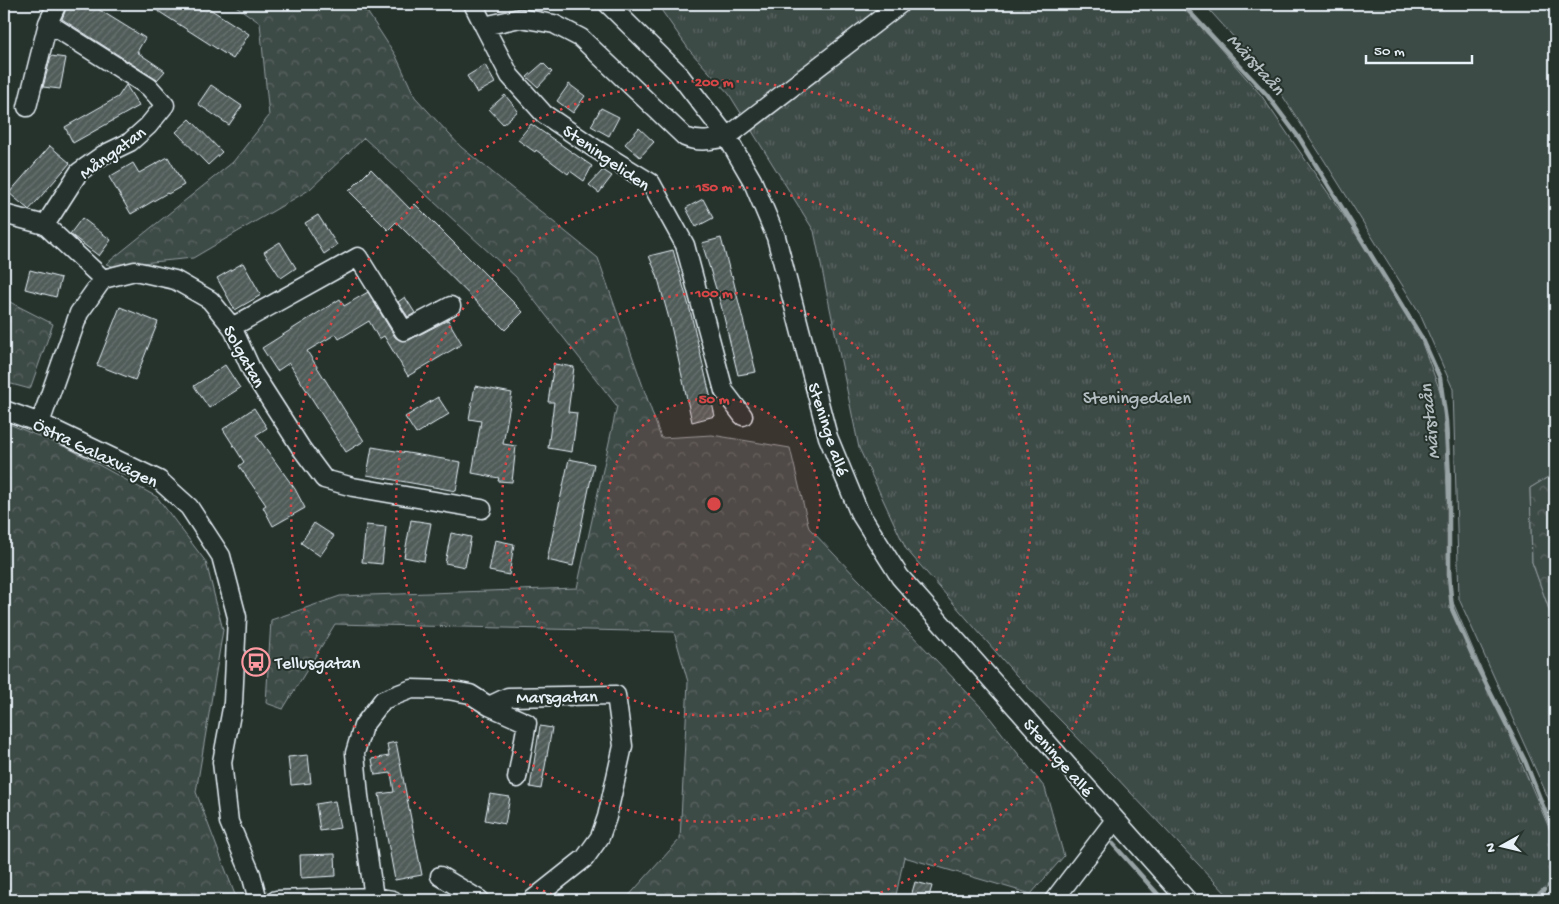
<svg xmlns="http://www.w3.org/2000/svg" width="1559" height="904" viewBox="0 0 1559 904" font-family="'Gochi Hand',sans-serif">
<defs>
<pattern id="forest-crowns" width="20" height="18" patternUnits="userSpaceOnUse" patternTransform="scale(1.25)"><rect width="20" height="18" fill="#3e4b47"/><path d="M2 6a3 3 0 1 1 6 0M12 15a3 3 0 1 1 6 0" fill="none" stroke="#5a6562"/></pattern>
<pattern id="park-tufts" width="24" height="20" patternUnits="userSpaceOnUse" patternTransform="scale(1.25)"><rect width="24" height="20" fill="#3e4b47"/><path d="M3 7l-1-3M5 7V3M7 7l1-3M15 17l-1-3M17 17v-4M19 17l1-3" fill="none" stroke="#5a6562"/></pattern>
<pattern id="building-hatch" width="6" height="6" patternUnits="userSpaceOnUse" patternTransform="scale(1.25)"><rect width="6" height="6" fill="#505c59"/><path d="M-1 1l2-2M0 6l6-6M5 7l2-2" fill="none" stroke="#697472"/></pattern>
</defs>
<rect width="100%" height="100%" fill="#26332d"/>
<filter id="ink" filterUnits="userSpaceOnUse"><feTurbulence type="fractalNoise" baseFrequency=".02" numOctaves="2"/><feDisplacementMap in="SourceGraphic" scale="10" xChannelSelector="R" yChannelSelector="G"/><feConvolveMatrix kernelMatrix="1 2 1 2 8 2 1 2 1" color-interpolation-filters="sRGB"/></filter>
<g filter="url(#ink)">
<path fill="#3e4b47" stroke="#939ea0" d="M 1204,4 L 1555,4 L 1555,473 L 1530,488 L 1532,562 L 1555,626 L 1555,813 L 1459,599 L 1453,389 L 1419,312 L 1324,160 L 1273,81 Z"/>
<path fill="url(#forest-crowns)" stroke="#939ea0" d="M 233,4 L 353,4 L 368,13 L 396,56 L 415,97 L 461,147 L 598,258 L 661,438 L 712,435 L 790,448 L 809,528 L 983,709 L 1045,788 L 1064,856 L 1031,894 L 904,857 L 895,900 L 692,900 L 684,897 L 680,900 L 625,900 L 680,839 L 688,682 L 674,632 L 335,624 L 283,709 L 266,703 L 271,620 L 340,596 L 577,588 L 617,406 L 516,277 L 364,138 L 309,190 L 193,258 L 142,263 L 118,268 L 106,264 L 233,162 L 269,116 L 260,23 Z
M 4,299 L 53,324 L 30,389 L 4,382 Z
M 4,422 L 68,448 L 157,497 L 206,562 L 223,630 L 196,792 L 237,900 L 4,900 Z
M 1555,473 L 1555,626 L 1532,562 L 1530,488 Z"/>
<path fill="url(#park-tufts)" stroke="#939ea0" d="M 657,4 L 1176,4 L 1190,14 L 1261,95 L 1370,254 L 1416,327 L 1443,399 L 1452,600 L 1555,842 L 1555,880 L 1533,900 L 1232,900 L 1113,774 L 1016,675 L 906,549 L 859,448 L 814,231 L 729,94 L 690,51 Z"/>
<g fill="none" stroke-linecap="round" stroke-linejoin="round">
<path stroke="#98a3a5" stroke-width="4.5" d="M 1182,4 L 1267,95 L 1300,139 L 1423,340 L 1440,378 L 1446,421 L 1449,477 L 1449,576 L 1452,609 L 1479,670 L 1525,761 L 1555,836
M 1113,844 L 1163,900
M 1549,886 L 1555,881
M 1532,900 L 1544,890"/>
</g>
<path fill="url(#building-hatch)" stroke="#e8f1f8" d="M 68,4 L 90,4 L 145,38 L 137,52 L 165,71 L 157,80 L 62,19 Z
M 147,4 L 202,4 L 249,34 L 233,59 Z
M 51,56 L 66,58 L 60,89 L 43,87 Z
M 543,63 L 552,72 L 538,87 L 527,77 Z
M 485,65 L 495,83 L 477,93 L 467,76 Z
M 569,84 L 585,96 L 573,113 L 557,101 Z
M 126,85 L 139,106 L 73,143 L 65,127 L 118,97 Z
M 211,85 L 242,106 L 229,125 L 198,104 Z
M 505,95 L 518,111 L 503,124 L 489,109 Z
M 601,108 L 619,117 L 609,136 L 591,126 Z
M 190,119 L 222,152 L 208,165 L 176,132 Z
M 531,124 L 592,166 L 584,181 L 570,171 L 568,174 L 536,150 L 535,152 L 518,140 Z
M 639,128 L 654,142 L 640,157 L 625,144 Z
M 50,146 L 70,163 L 29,210 L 28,209 L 9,193 Z
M 168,157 L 184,185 L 168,194 L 167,193 L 131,214 L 109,177 L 133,163 L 139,173 Z
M 371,169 L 410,209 L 415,204 L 523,312 L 505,330 L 396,222 L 388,230 L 349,191 Z
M 603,170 L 612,176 L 599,193 L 589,185 Z
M 703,199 L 713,218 L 696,227 L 686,208 Z
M 318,215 L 337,245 L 324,254 L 305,223 Z
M 82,218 L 111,240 L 99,256 L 70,234 Z
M 721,238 L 731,276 L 732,275 L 756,372 L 738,375 L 721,305 L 702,243 Z
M 280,242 L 296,268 L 281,278 L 264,252 Z
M 673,250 L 690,310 L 715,416 L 692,422 L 671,326 L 657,275 L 649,256 Z
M 243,263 L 261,295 L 235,310 L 217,278 Z
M 30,270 L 61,278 L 56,297 L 25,289 Z
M 368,292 L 395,337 L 399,340 L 409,340 L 448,320 L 462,344 L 408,376 L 384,336 L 379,339 L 369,321 L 339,339 L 336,334 L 307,351 L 364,441 L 346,452 L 289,363 L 277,371 L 262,348 L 340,299 L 344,306 Z
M 405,297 L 415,313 L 408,317 L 398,302 Z
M 120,307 L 158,322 L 135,380 L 97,365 Z
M 554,364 L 574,367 L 568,412 L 577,413 L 572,452 L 548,448 L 554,402 L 548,402 Z
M 225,365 L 240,388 L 209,408 L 194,386 Z
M 475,386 L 512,393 L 503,444 L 516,446 L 512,482 L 498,481 L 499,478 L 472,473 L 481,421 L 469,419 Z
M 438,397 L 449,414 L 416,434 L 405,417 Z
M 254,408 L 267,428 L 256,435 L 295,489 L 305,508 L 273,526 L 263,507 L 266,505 L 239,466 L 244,462 L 223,429 Z
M 372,447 L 461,462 L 456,491 L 367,475 Z
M 569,459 L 594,464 L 573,566 L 547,560 Z
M 411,520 L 431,523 L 424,561 L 404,557 Z
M 314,523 L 334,536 L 320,556 L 301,543 Z
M 366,525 L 386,527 L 382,564 L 362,562 Z
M 451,533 L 471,537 L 465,567 L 445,563 Z
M 495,540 L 514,544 L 509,575 L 489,571 Z
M 540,726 L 552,728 L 541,789 L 530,787 Z
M 396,742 L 422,875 L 395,880 L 379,794 L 394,792 L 391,773 L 375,775 L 372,759 L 389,756 L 387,744 Z
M 308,755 L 311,783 L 291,785 L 288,757 Z
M 490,794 L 510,797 L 505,824 L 485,820 Z
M 335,801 L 340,828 L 320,831 L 316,804 Z
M 335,854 L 336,876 L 301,878 L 300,855 Z
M 915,882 L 932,886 L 928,900 L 910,900 Z"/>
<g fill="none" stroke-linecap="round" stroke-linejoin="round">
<g stroke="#e8f1f8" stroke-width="21">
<path id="minor" d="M 473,4 L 484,26
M 608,4 L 677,72 L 727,137 L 752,180 L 776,237 L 828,437 L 859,512 L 900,577 L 1187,900
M 27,107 L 48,23 L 57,4
M 4,214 L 45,225 L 103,279
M 45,225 L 79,172 L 103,155 L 130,142 L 148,126 L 165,105 L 149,87 L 48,23
M 232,327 L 358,257 L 404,331 L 451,306
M 4,410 L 40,423 L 159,480 L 189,507 L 221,556 L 237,617 L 233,703 L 222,762 L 229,822 L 251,874 L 258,900
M 743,416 L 724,391 L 685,245 L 651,183 L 594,148 L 544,114 L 510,76 L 484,26 L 520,18 L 554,24 L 581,38 L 685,137 C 699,143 713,140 727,137 L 900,4
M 40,423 L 79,313 L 103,279 L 135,271 L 175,280 L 210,300 L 232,327 L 253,373 L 301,448 L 324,479 L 353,487 L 482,509
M 489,706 L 508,697 L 616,695 L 623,746 L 607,817 L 600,837 L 585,858 L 532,900
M 440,876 L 480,900
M 374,897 L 359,796 L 355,753 L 363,726 L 383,700 L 412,689 L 448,690 L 470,694 L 489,706 L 527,723 L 517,778
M 276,900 L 374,897 L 393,900
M 1054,900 L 1115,820"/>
</g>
<use href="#minor" stroke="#26332d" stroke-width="18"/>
</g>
</g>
<circle cx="714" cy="504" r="106" fill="#d94647" fill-opacity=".12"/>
<g fill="none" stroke="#d94647" stroke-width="2.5" stroke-dasharray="2.5 5">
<circle cx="714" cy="504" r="106"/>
<circle cx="714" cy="504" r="212"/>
<circle cx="714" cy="504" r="318"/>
<path d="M566 900A423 423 0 1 1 862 900"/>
</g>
<defs>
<g id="bus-ring" transform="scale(1.4375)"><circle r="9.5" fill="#26332d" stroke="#ff9aa2" stroke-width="1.5"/><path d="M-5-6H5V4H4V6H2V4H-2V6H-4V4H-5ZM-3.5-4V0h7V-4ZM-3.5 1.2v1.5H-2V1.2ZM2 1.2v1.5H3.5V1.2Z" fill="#ff9aa2"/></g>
</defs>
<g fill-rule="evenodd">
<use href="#bus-ring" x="256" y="662"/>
</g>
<g text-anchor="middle" stroke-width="4" stroke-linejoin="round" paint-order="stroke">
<g font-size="18" fill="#e8f1f8" stroke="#26332d">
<text transform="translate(112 152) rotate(-36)" y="6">Mångatan</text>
<text transform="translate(607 157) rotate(35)" y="6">Steningeliden</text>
<text transform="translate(245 356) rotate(61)" y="6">Solgatan</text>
<text transform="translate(829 429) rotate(72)" y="6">Steninge allé</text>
<text transform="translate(96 452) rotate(26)" y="6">Östra Galaxvägen</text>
<text transform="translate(557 696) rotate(-1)" y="6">Marsgatan</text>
<text transform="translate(1059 757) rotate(49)" y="6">Steninge allé</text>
</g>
<g font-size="18" fill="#b5bfc3" stroke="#26332d">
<text x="1137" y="403">Steningedalen</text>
</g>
<g font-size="18" fill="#e8f1f8" stroke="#26332d" text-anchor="start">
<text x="275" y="668">Tellusgatan</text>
</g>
<g font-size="19" font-style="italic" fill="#b3bdc0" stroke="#26332d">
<text transform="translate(1257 63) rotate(48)" y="7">Märstaån</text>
<text transform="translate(1428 422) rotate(-96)" y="7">Märstaån</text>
</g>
</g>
<circle cx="714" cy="504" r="8" fill="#d94647" stroke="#26332d" stroke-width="2.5"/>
<g font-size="15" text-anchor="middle" font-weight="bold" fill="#d94647" stroke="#26332d" stroke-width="4" stroke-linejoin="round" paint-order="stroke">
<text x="714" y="86">200 m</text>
<text x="714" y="191">150 m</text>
<text x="714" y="297">100 m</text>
<text x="714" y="403">50 m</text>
</g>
<rect width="1559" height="904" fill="none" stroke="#26332d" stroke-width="20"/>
<rect x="10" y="10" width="1539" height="884" fill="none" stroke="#e8f1f8" stroke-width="2" filter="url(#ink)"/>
<g transform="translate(1502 846) rotate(262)" stroke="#26332d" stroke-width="4" paint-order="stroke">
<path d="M0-4L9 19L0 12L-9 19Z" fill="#e8f1f8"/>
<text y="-8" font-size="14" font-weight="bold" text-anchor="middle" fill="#e8f1f8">N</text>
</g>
<path d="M1366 55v8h106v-8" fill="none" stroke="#e8f1f8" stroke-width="2.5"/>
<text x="1374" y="55" font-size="15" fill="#e8f1f8" stroke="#26332d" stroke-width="4" paint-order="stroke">50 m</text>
</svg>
